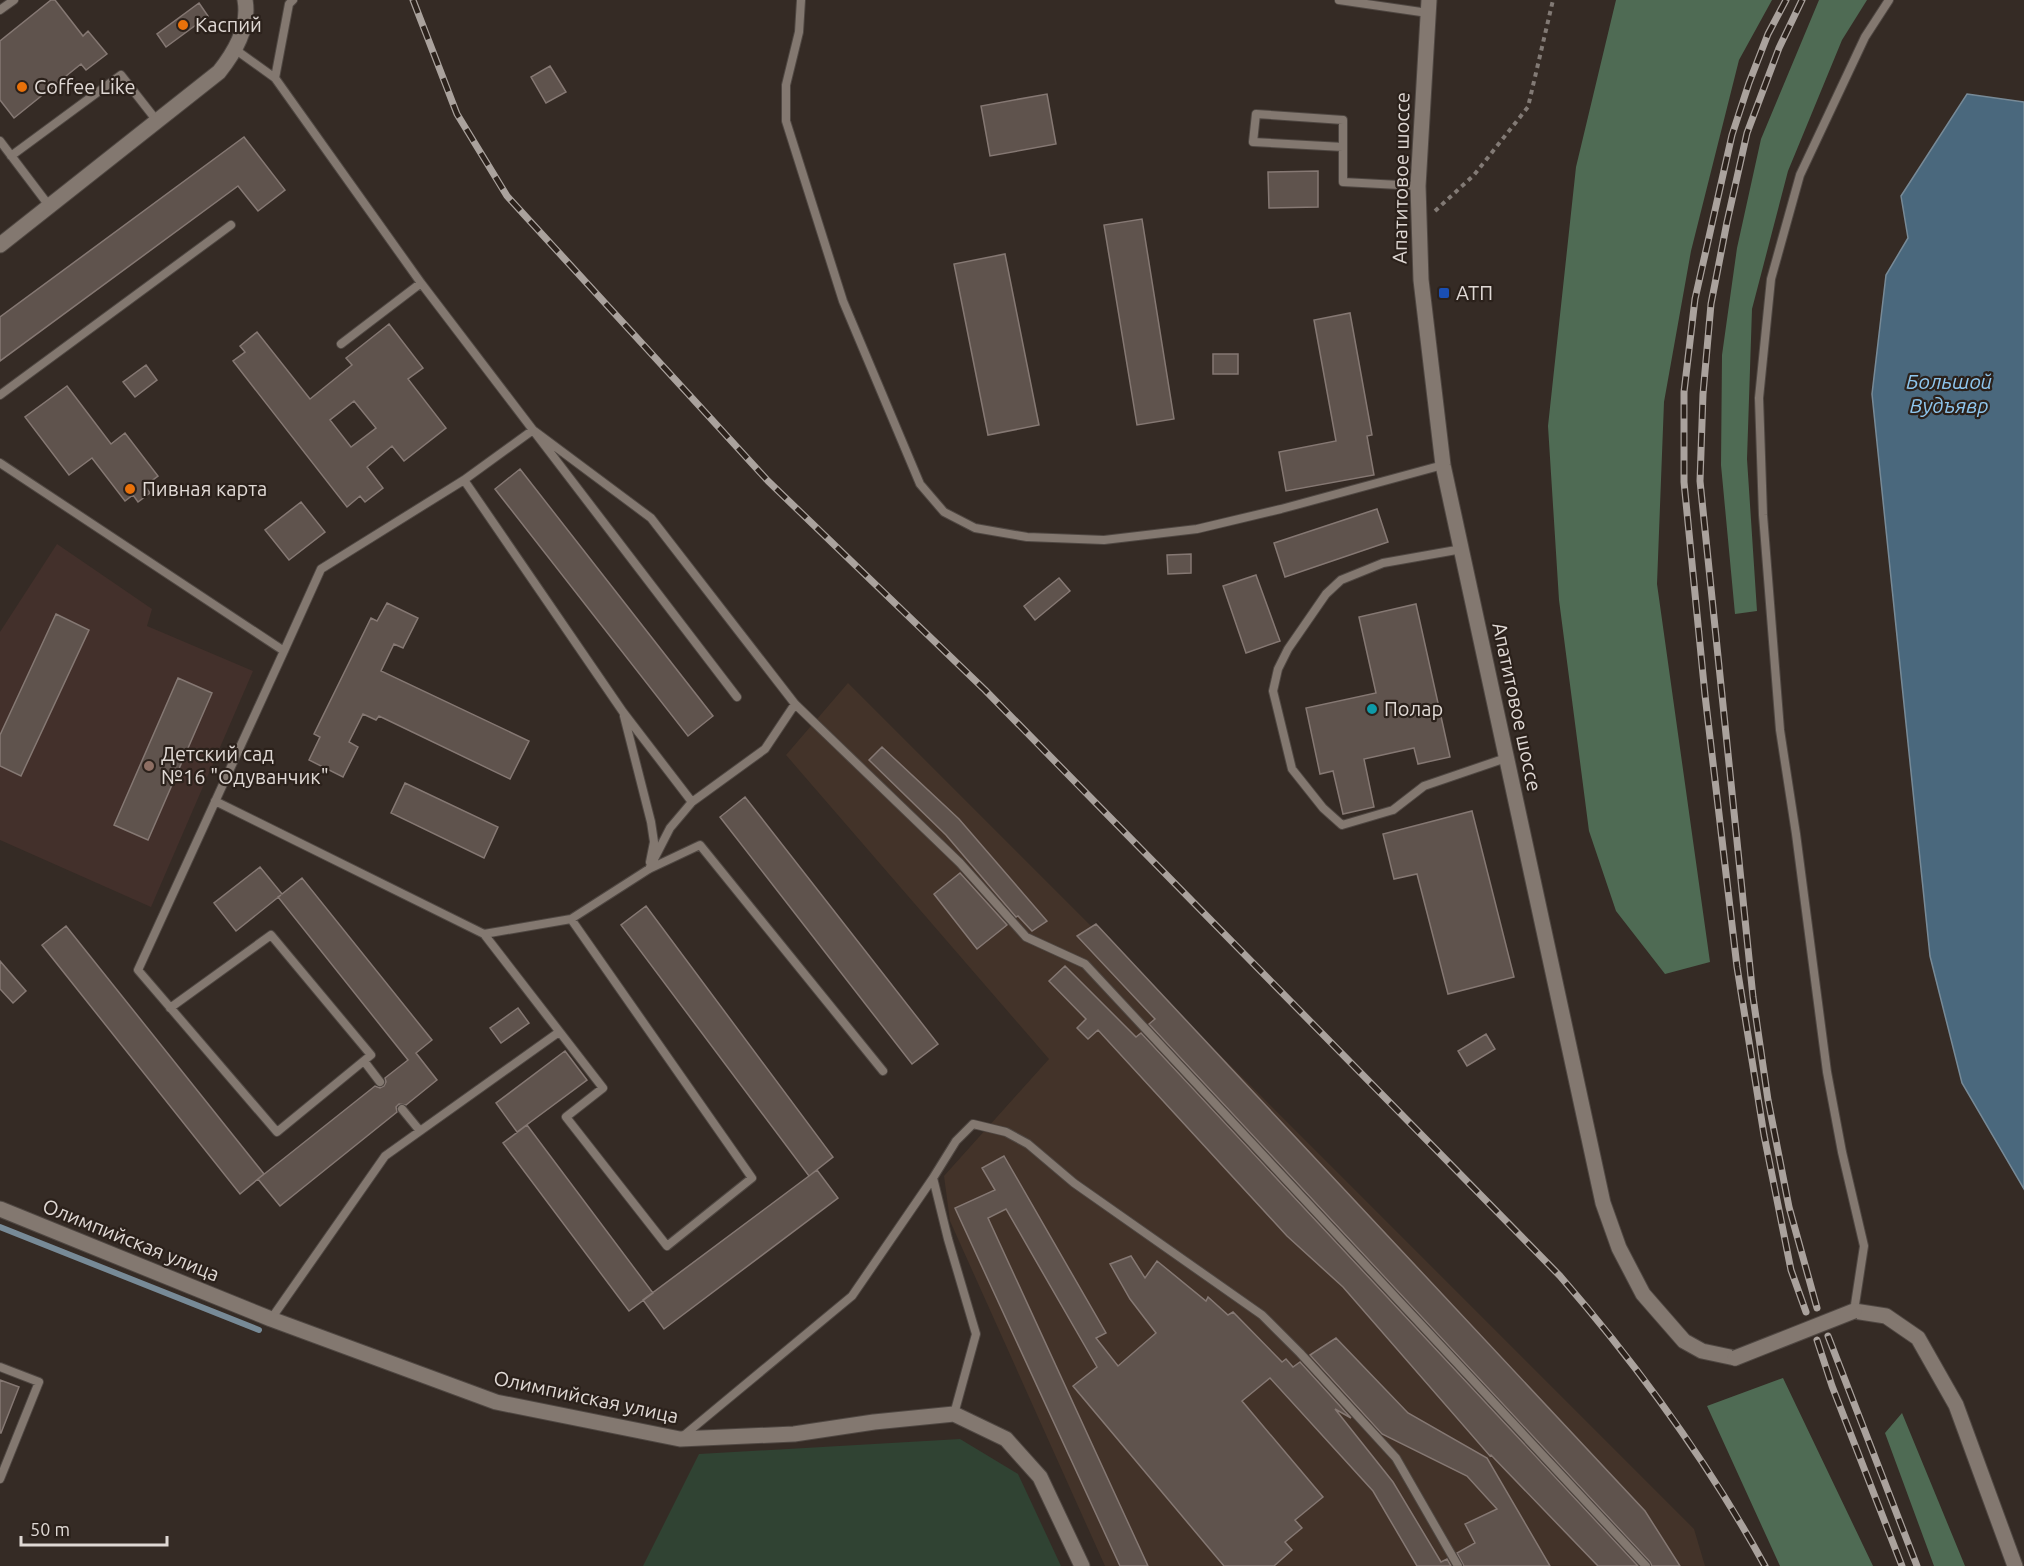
<svg xmlns="http://www.w3.org/2000/svg" width="2024" height="1566" viewBox="0 0 2024 1566" font-family="Ubuntu,sans-serif">
<rect width="100%" height="100%" fill="#352b25"/>
<path fill="#433329" d="M 848,683 L 1694,1529 L 1705,1566 L 1105,1566 L 950,1221 L 944,1176 L 1049,1059 L 786,755 Z"/>
<path fill="#43302b" d="M 57,544 L 152,609 L 147,626 L 253,671 L 151,907 L 0,840 L 0,632 Z"/>
<path fill="#304333" d="M 960,1439 L 1018,1474 L 1061,1566 L 643,1566 L 699,1454 Z"/>
<path fill="#4f6b54" d="M 1616,0 L 1772,0 L 1739,60 L 1691,251 L 1664,402 L 1657,584 L 1710,962 L 1665,974 L 1616,911 L 1589,831 L 1559,600 L 1548,426 L 1576,167 Z
M 1819,0 L 1867,0 L 1842,40 L 1788,171 L 1752,309 L 1747,459 L 1757,611 L 1735,614 L 1721,465 L 1722,355 L 1737,248 L 1761,139 Z
M 1783,1378 L 1873,1566 L 1780,1566 L 1707,1406 Z
M 1902,1413 L 1965,1566 L 1934,1566 L 1885,1433 Z"/>
<path fill="#4a687d" stroke="#778a97" stroke-width="1.5" d="M 1967,94 L 2024,102 L 2024,1189 L 1962,1083 L 1930,956 L 1872,394 L 1886,275 L 1908,238 L 1901,196 Z"/>
<g fill="none" stroke-linecap="round" stroke-linejoin="round">
<path stroke="#778a97" stroke-width="6" d="M 0,1227 L 259,1330"/>
</g>
<path fill="#5f534d" stroke="#857873" stroke-width="1.5" fill-rule="evenodd" d="M 51,0 L 55,0 L 83,36 L 88,31 L 107,54 L 86,70 L 81,64 L 14,118 L 0,100 L 0,41 Z
M 199,3 L 208,16 L 166,47 L 157,34 Z
M 550,66 L 566,92 L 546,103 L 531,77 Z
M 1047,94 L 1056,144 L 990,156 L 981,106 Z
M 244,137 L 285,190 L 258,211 L 238,186 L 0,361 L 0,317 Z
M 1318,171 L 1318,207 L 1269,208 L 1268,172 Z
M 1142,219 L 1174,419 L 1137,425 L 1104,225 Z
M 1005,254 L 1039,425 L 988,435 L 954,264 Z
M 1350,313 L 1372,435 L 1367,436 L 1374,475 L 1286,491 L 1279,452 L 1336,441 L 1314,320 Z
M 389,324 L 423,368 L 408,379 L 446,428 L 404,461 L 392,446 L 367,467 L 383,488 L 365,502 L 360,496 L 347,507 L 233,361 L 245,352 L 240,346 L 257,332 L 310,399 L 352,365 L 346,358 ZM 354,401 L 376,428 L 351,447 L 330,420 Z
M 1213,354 L 1238,354 L 1238,374 L 1213,374 Z
M 146,365 L 157,380 L 135,397 L 123,382 Z
M 67,386 L 111,444 L 125,433 L 158,476 L 145,486 L 150,493 L 138,502 L 133,495 L 125,501 L 92,458 L 69,475 L 25,417 Z
M 520,469 L 713,716 L 688,736 L 495,489 Z
M 301,502 L 325,532 L 289,560 L 265,530 Z
M 1377,509 L 1388,542 L 1285,577 L 1274,543 Z
M 1191,554 L 1191,573 L 1168,574 L 1167,555 Z
M 1256,575 L 1280,641 L 1246,653 L 1223,586 Z
M 1059,578 L 1070,591 L 1035,620 L 1024,606 Z
M 387,603 L 418,618 L 403,648 L 394,644 L 381,671 L 529,741 L 510,779 L 379,716 L 376,720 L 363,714 L 349,742 L 358,747 L 343,777 L 309,760 L 320,737 L 314,734 L 371,618 L 377,621 Z
M 1416,604 L 1450,757 L 1418,764 L 1414,748 L 1364,759 L 1374,807 L 1343,814 L 1333,771 L 1320,774 L 1306,708 L 1376,693 L 1359,617 Z
M 56,614 L 89,630 L 21,776 L 0,766 L 0,735 Z
M 178,678 L 212,693 L 148,840 L 114,825 Z
M 882,747 L 959,819 L 1047,921 L 1032,931 L 1018,916 L 1016,917 L 946,835 L 869,760 Z
M 405,783 L 498,827 L 484,858 L 391,813 Z
M 745,797 L 938,1044 L 912,1064 L 720,817 Z
M 1472,811 L 1514,977 L 1448,994 L 1417,874 L 1394,879 L 1383,834 Z
M 260,867 L 282,894 L 302,878 L 432,1040 L 416,1053 L 437,1080 L 406,1105 L 399,1104 L 396,1107 L 397,1112 L 280,1206 L 258,1179 L 375,1086 L 380,1088 L 384,1086 L 386,1082 L 385,1078 L 408,1060 L 278,897 L 281,895 L 236,931 L 214,903 Z
M 960,873 L 1007,925 L 977,949 L 934,894 Z
M 646,906 L 833,1157 L 809,1176 L 621,925 Z
M 1096,924 L 1645,1511 L 1680,1566 L 1652,1566 L 1650,1562 L 1149,1024 L 1155,1019 L 1077,936 Z
M 66,926 L 264,1174 L 240,1194 L 42,945 Z
M 0,961 L 26,991 L 13,1003 L 0,989 Z
M 1065,966 L 1136,1037 L 1141,1033 L 1638,1566 L 1598,1566 L 1491,1455 L 1490,1456 L 1343,1287 L 1287,1236 L 1098,1030 L 1088,1039 L 1077,1028 L 1086,1019 L 1049,981 Z
M 518,1008 L 529,1023 L 501,1043 L 490,1028 Z
M 1486,1034 L 1495,1049 L 1467,1066 L 1458,1051 Z
M 565,1051 L 587,1080 L 517,1132 L 496,1103 Z
M 527,1125 L 653,1293 L 629,1311 L 503,1143 Z
M 1004,1156 L 1106,1333 L 1096,1338 L 1118,1366 L 1156,1333 L 1130,1299 L 1110,1264 L 1131,1256 L 1145,1278 L 1157,1261 L 1206,1301 L 1208,1297 L 1228,1315 L 1233,1312 L 1282,1362 L 1286,1359 L 1293,1367 L 1300,1362 L 1351,1418 L 1335,1409 L 1393,1482 L 1441,1562 L 1447,1559 L 1451,1566 L 1417,1566 L 1373,1491 L 1270,1378 L 1242,1401 L 1323,1497 L 1295,1520 L 1302,1528 L 1285,1542 L 1292,1550 L 1274,1566 L 1224,1566 L 1073,1386 L 1097,1367 L 1006,1209 L 988,1218 L 1148,1566 L 1120,1566 L 955,1208 L 995,1190 L 982,1168 Z
M 817,1170 L 838,1198 L 664,1329 L 643,1300 Z
M 1336,1338 L 1408,1413 L 1487,1458 L 1550,1566 L 1464,1566 L 1457,1553 L 1475,1543 L 1465,1524 L 1497,1509 L 1467,1476 L 1382,1434 L 1310,1355 Z
M 0,1380 L 19,1387 L 1,1433 L 0,1433 Z"/>
<g fill="none" stroke-linecap="round" stroke-linejoin="round">
<g stroke="#4f4742" stroke-width="10">
<path id="service" d="M 801,0 L 799,32 L 786,85 L 786,121 L 843,301 L 920,484 L 944,512 L 975,528 L 1027,537 L 1104,540 L 1197,529 L 1281,509 L 1443,465
M 1339,0 L 1428,13
M 0,10 L 14,0
M 236,50 L 275,78 L 421,283 L 533,430 L 651,518 L 795,704 L 960,863 L 1026,937 L 1085,964 L 1646,1566
M 275,78 L 289,4 L 293,0
M 0,141 L 50,207
M 1343,147 L 1253,142 L 1256,114 L 1343,120 L 1343,182 L 1418,186
M 11,156 L 121,75 L 157,121
M 341,344 L 421,283
M 0,395 L 231,225
M 0,463 L 284,651 L 321,569 L 464,480 L 533,430 L 737,697
M 464,480 L 623,712 L 692,802
M 1462,549 L 1383,563 L 1341,580 L 1326,594 L 1288,649 L 1278,669 L 1273,691 L 1292,769 L 1323,808 L 1342,825 L 1393,810 L 1424,786 L 1506,758
M 624,716 L 651,822 L 654,842 L 650,862
M 215,801 L 484,934 L 571,919 L 649,869 L 700,845 L 883,1071
M 649,869 L 670,828 L 692,802 L 765,749 L 795,704
M 484,934 L 603,1088 L 566,1117 L 667,1246 L 752,1178 L 571,919
M 170,1008 L 271,935 L 371,1055 L 277,1132 L 138,970 L 284,651
M 364,1061 L 380,1082
M 402,1109 L 420,1131
M 1854,1311 L 1864,1246 L 1842,1152 L 1827,1072 L 1796,834 L 1780,730 L 1763,515 L 1759,398 L 1771,279 L 1800,175 L 1865,37 L 1889,0
M 271,1319 L 385,1156 L 559,1032
M 0,1367 L 39,1382 L 0,1479
M 954,1414 L 976,1334 L 948,1239 L 933,1178 L 956,1141 L 973,1124 L 1006,1132 L 1028,1144 L 1074,1183 L 1262,1315 L 1300,1353 L 1396,1458 L 1458,1566
M 682,1437 L 852,1296 L 933,1178"/>
</g>
<g stroke="#4f4742" stroke-width="17">
<path id="tertiary" d="M 1429,0 L 1418,186 L 1421,280 L 1443,465 L 1603,1203 L 1619,1248 L 1643,1294 L 1684,1341 L 1702,1351 L 1735,1358
M 0,245 L 219,72 C 235,52 250,27 245,0
M 0,1209 L 271,1319 L 496,1402 L 680,1439 L 794,1434 L 874,1422 L 954,1414 L 1006,1439 L 1040,1477 L 1082,1566
M 1854,1311 L 1886,1316 L 1918,1338 L 1956,1405 L 2015,1566"/>
</g>
<path stroke="#827a75" stroke-width="4" stroke-dasharray="4.5 4.5" stroke-linecap="butt" d="M 1435,211 L 1474,175 L 1528,107 L 1553,0"/>
<use href="#service" stroke="#837870" stroke-width="8"/>
<use href="#tertiary" stroke="#837870" stroke-width="15"/>
<g stroke="#aaa29d" stroke-width="7">
<path id="rail" d="M 413,0 L 457,114 L 507,196 L 768,481 L 985,690 L 1560,1276 C 1638,1366 1708,1462 1765,1566
M 1786,0 L 1768,34 L 1749,83 L 1732,135 L 1695,299 L 1684,392 L 1684,482 L 1705,695 L 1737,967 L 1764,1135 L 1791,1270 L 1806,1312
M 1802,0 L 1779,48 L 1747,133 L 1727,222 L 1711,304 L 1703,394 L 1700,481 L 1753,997 L 1768,1100 L 1789,1207 L 1817,1308
M 1828,1336 L 1917,1566
M 1817,1340 L 1832,1386 L 1902,1566"/>
</g>
<use href="#rail" stroke="#2b211b" stroke-width="4.5" stroke-dasharray="14" stroke-linecap="butt"/>
<g stroke="#4f4742" stroke-width="17" stroke-linecap="butt">
<path id="tertiary-bridge" d="M 1735,1358 L 1854,1311"/>
</g>
<use href="#tertiary-bridge" stroke="#837870" stroke-width="15"/>
</g>
<g fill="#e8710a" stroke="#2b211b" stroke-width="2">
<circle cx="183" cy="25" r="6"/>
<circle cx="22" cy="87" r="6"/>
<circle cx="130" cy="489" r="6"/>
</g>
<rect fill="#1a4fb4" stroke="#2b211b" stroke-width="2" x="1438" y="287" width="12" height="12" rx="3"/>
<circle fill="#0f9aa8" stroke="#2b211b" stroke-width="2" cx="1372" cy="709" r="6"/>
<circle fill="#8d6e63" stroke="#2b211b" stroke-width="2" cx="149" cy="766" r="6"/>
<g text-anchor="middle" stroke-width="4.5" stroke-linejoin="round" paint-order="stroke">
<g font-size="20" fill="#e0d9d5" stroke="#2b211b" text-anchor="start">
<text x="195" y="32">Каспий</text>
<text x="34" y="94">Coffee Like</text>
<text x="1456" y="300">АТП</text>
<text x="142" y="496">Пивная карта</text>
<text x="1384" y="716">Полар</text>
<text x="161" y="761">Детский сад<tspan x="161" dy="23">№16 "Одуванчик"</tspan></text>
</g>
<g font-size="20" fill="#e0d9d5" stroke="#2b211b">
<text transform="translate(1401 178) rotate(-89)" y="7">Апатитовое шоссе</text>
<text transform="translate(1517 707) rotate(78)" y="7">Апатитовое шоссе</text>
<text transform="translate(131 1240) rotate(22)" y="7">Олимпийская улица</text>
<text transform="translate(586 1397) rotate(12)" y="7">Олимпийская улица</text>
</g>
<g font-size="21" font-style="italic" fill="#8fc6ed" stroke="#2b211b">
<text x="1949" y="389">Большой<tspan x="1949" dy="24">Вудъявр</tspan></text>
</g>
</g>
<path d="M21 1536v9h146v-9" fill="none" stroke="#e0d9d5" stroke-width="3"/>
<text x="30" y="1536" font-size="18" fill="#e0d9d5" stroke="#2b211b" stroke-width="4.5" paint-order="stroke">50 m</text>
</svg>
